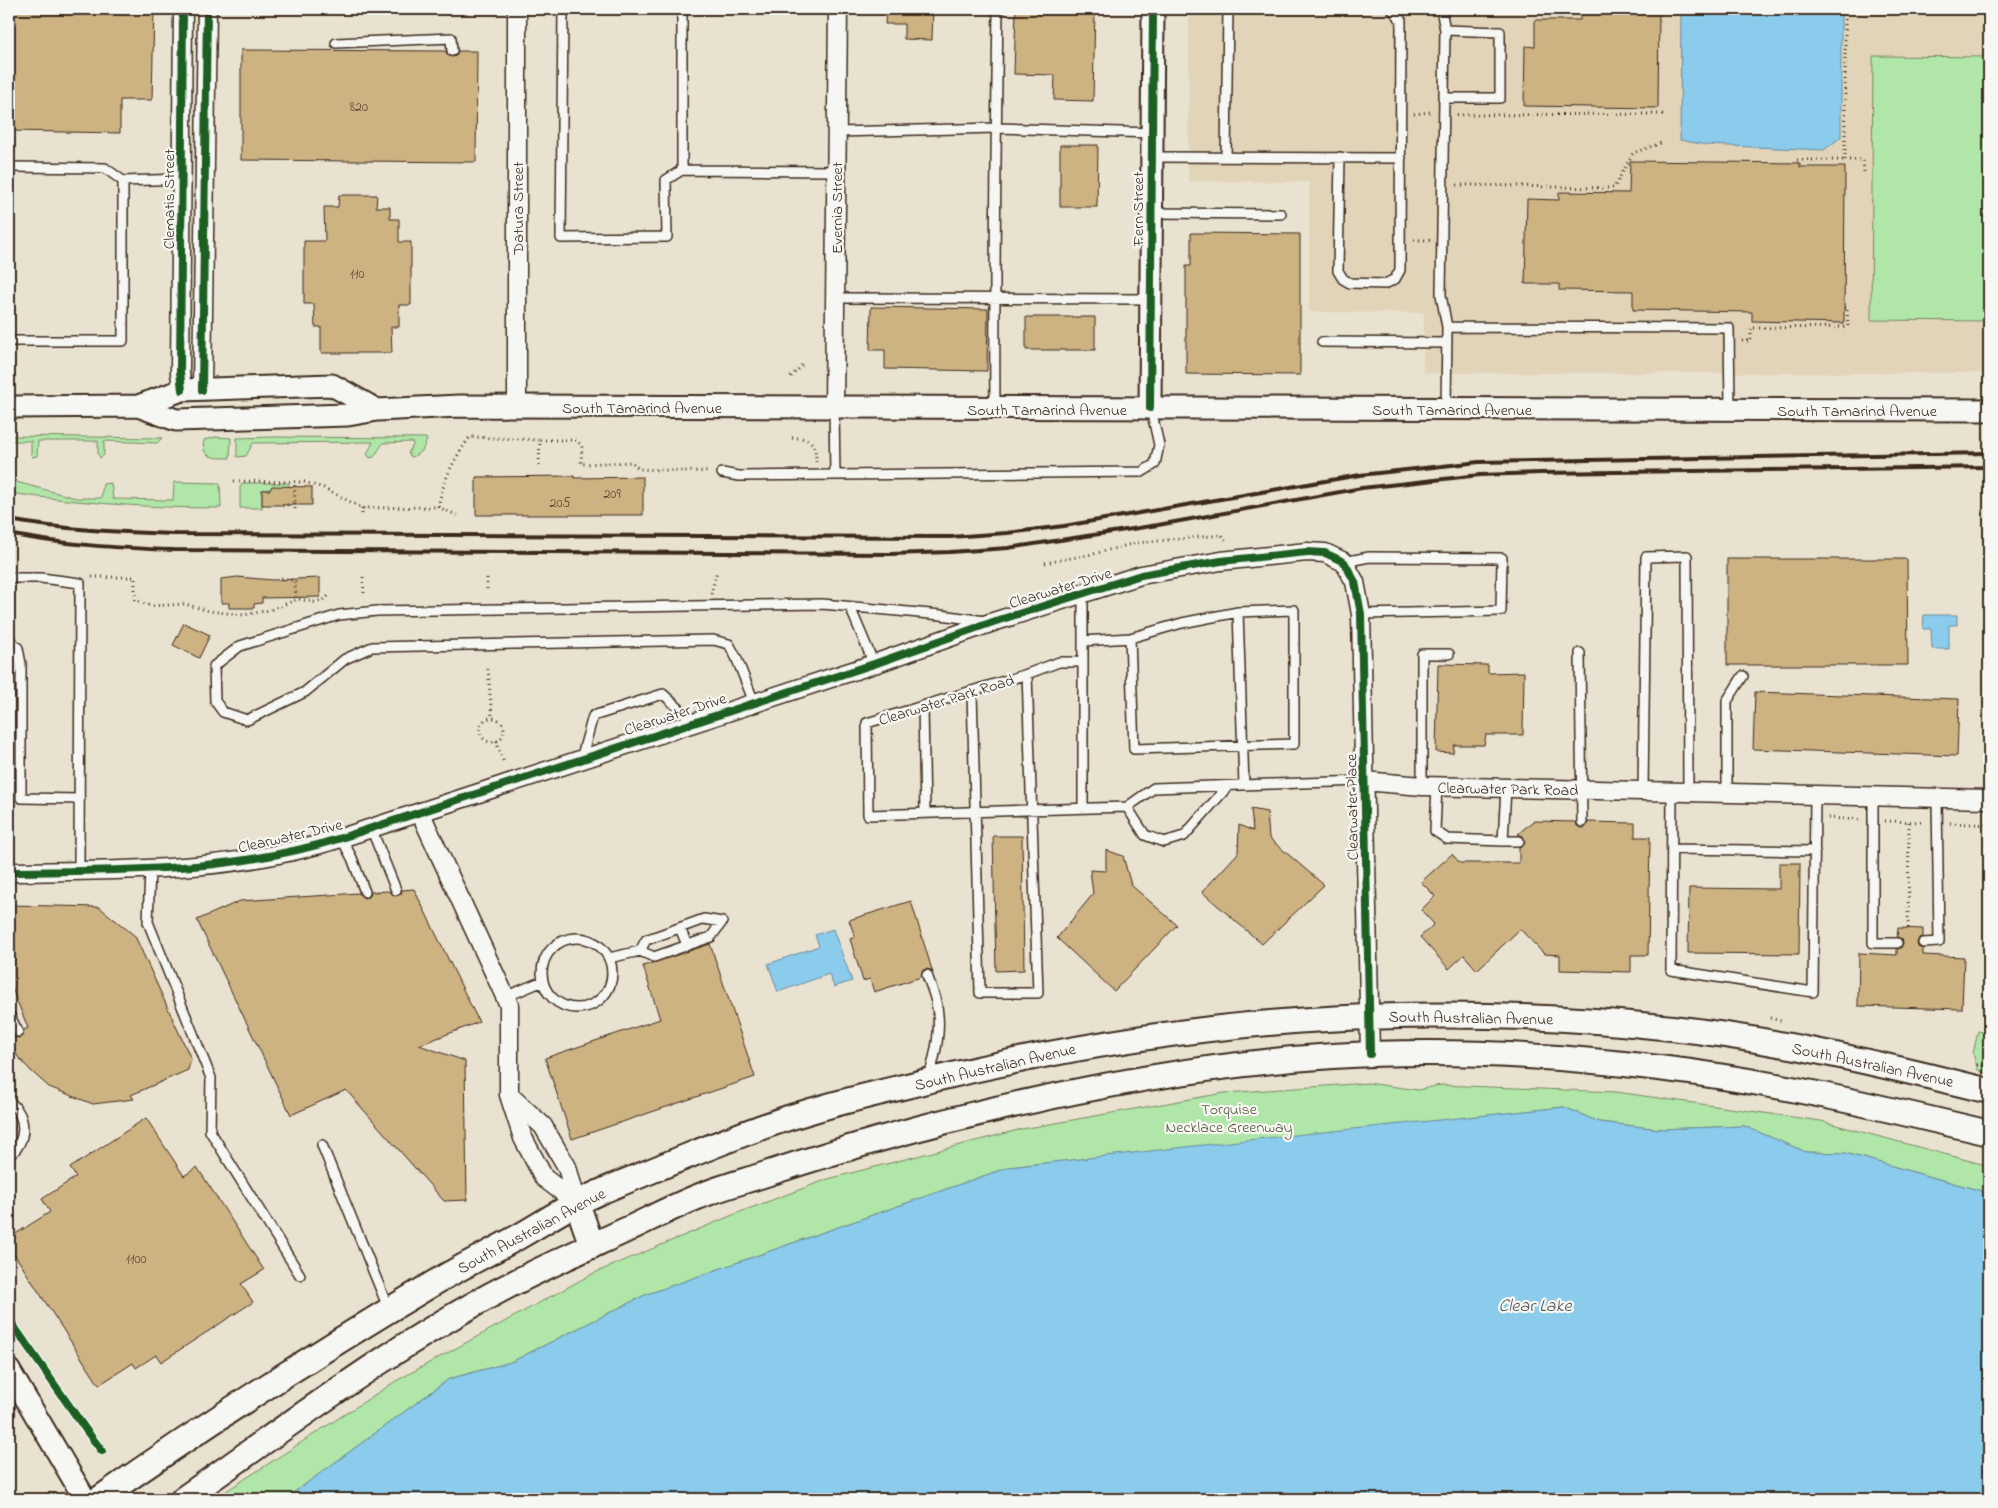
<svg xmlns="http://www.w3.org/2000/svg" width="1998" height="1508" viewBox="0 0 1998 1508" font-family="'Indie Flower',sans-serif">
<rect width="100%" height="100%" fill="#eae2d0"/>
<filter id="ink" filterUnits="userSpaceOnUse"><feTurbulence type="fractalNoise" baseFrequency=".02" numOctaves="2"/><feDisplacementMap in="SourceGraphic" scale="10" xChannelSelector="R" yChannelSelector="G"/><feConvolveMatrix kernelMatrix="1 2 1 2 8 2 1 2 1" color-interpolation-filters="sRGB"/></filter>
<g filter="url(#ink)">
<path fill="#e1d4b9" d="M 1189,9 L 1989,9 L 1989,373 L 1423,373 L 1424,313 L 1309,312 L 1309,182 L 1188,181 Z"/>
<path fill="#b0e6a8" stroke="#768863" d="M 1873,56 L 1989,57 L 1989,321 L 1871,320 Z
M 9,436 L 162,438 L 157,443 L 104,441 L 104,455 L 100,458 L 98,454 L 98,441 L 38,441 L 37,456 L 33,457 L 31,455 L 31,441 L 9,441 Z
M 216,437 L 231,438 L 230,458 C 216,458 200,459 204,440 Z
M 274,437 L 426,438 L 427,440 L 422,451 L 413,457 L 410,456 L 408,453 L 413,445 L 412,442 L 383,443 L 374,457 L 370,458 L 367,454 L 373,442 L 253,443 L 246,456 L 237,457 L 237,438 Z
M 9,480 L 76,498 L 101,498 L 103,484 L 111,483 L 113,499 L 173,500 L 174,482 L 220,483 L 221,508 C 149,508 79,503 9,493 Z
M 243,483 L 288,483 L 290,488 L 262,490 L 262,508 L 240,508 L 240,487 Z
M 1978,1031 L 1989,1033 L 1989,1074 L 1978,1070 L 1973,1054 Z
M 1368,1083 L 1418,1090 L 1440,1085 L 1616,1092 L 1821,1121 L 1989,1166 L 1989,1193 L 1845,1153 L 1806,1152 L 1744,1126 L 1660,1129 L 1599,1122 L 1564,1107 L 1009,1167 L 645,1295 L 511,1362 L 449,1379 L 285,1499 L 214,1499 L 396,1381 L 592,1274 L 740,1212 L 828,1179 L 1022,1129 L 1224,1093 Z"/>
<path fill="#8bcbec" stroke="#6b8b9a" d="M 1681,9 L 1841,9 L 1841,137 L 1824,150 L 1706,145 L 1680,140 Z
M 1924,615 L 1957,615 L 1957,625 L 1949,625 L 1949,649 L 1932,649 L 1931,629 L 1923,629 Z
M 833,929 L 852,981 L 834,987 L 829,974 L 778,992 L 768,964 L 819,946 L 815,935 Z
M 1564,1107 L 1599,1122 L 1660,1129 L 1744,1126 L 1806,1152 L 1845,1153 L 1989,1193 L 1989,1499 L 285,1499 L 449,1379 L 511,1362 L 645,1295 L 1009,1167 L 1247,1140 Z"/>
<path fill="#cdb282" stroke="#3b2a1e" d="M 9,9 L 154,9 L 152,100 L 120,100 L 120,133 L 9,131 Z
M 886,9 L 933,9 L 932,40 L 904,39 L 904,24 L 885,24 Z
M 1016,9 L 1095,9 L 1093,101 L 1054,100 L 1055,75 L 1014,74 Z
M 1580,9 L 1659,9 L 1658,108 L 1524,106 L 1525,46 L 1535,47 L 1535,20 L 1580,20 Z
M 241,50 L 446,51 L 447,55 L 452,57 L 456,56 L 458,51 L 477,51 L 476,162 L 241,160 Z
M 1060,145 L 1098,145 L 1097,207 L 1060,207 Z
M 1630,161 L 1800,163 L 1800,167 L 1845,167 L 1844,323 L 1752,321 L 1752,312 L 1633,310 L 1633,291 L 1559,290 L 1559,284 L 1525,284 L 1527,199 L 1559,200 L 1559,192 L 1629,193 Z
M 339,195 L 377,195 L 376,207 L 390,207 L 390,219 L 399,219 L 399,242 L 411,242 L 411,305 L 399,305 L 399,327 L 391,327 L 392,353 L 321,353 L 321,327 L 315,327 L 314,304 L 304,304 L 304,241 L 325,241 L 324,207 L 338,207 Z
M 1191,233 L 1300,234 L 1300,375 L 1186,374 L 1186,266 L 1191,266 Z
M 871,307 L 988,309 L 987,371 L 885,369 L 885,350 L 870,350 Z
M 1026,317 L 1095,317 L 1095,350 L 1026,350 Z
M 574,476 L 574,478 L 643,477 L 643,515 L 476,515 L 476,477 Z
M 272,486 L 312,487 L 312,505 L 262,505 L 262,490 L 270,490 Z
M 1727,559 L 1907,559 L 1908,665 L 1727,665 Z
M 237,577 L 273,580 L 320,578 L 320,597 L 262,598 L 262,603 L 254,604 L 254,608 L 229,608 L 229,603 L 221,603 L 221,579 Z
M 184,623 L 210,635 L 199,658 L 173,645 Z
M 1438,664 L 1488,665 L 1488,673 L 1524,672 L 1523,735 L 1486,735 L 1484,745 L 1454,745 L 1453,753 L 1436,752 Z
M 1755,692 L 1959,699 L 1957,756 L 1753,749 Z
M 1251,809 L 1267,812 L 1269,838 L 1324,885 L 1262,944 L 1202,892 L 1238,853 L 1239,825 L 1253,831 Z
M 1533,821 L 1576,822 L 1577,826 L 1582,828 L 1586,827 L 1588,822 L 1635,823 L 1635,837 L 1650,837 L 1648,955 L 1631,955 L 1631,972 L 1560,970 L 1560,955 L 1544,954 L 1520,929 L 1477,970 L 1464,955 L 1449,969 L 1420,937 L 1434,924 L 1421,910 L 1435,896 L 1421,882 L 1452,854 L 1460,863 L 1519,863 L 1519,847 L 1524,845 L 1525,841 L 1523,836 L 1518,834 Z
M 993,836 L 1022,836 L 1024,970 L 996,971 Z
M 1106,850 L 1123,856 L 1131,885 L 1177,925 L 1114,991 L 1057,938 L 1093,894 L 1090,870 L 1106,871 Z
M 1779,863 L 1800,863 L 1799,954 L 1688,953 L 1689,888 L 1779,889 Z
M 414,889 L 479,1022 L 419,1045 L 465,1061 L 467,1200 L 444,1201 L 346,1090 L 291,1115 L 197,920 L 240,901 L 359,893 L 364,898 L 370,896 L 371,892 L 389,891 L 396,896 L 401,894 L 402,890 Z
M 911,901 L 933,973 L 931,970 L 925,969 L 922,971 L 921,977 L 874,992 L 870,979 L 863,981 L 850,939 L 855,937 L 849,920 Z
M 9,905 L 99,907 L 135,936 L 191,1059 L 188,1070 L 131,1095 L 134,1099 L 93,1104 L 49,1087 L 31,1071 L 18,1057 L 9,1040 L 9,1036 L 12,1035 L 17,1038 L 21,1037 L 24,1030 L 28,1028 L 9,981 Z
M 1898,928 L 1923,929 L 1923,937 L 1919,938 L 1917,943 L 1918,947 L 1923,949 L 1923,955 L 1964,957 L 1962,1009 L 1858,1006 L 1859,953 L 1897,955 L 1897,949 L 1901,948 L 1903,943 L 1902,939 L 1897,937 Z
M 710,944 L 755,1077 L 572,1139 L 545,1058 L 660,1019 L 643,966 Z
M 146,1118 L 184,1176 L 197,1167 L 264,1270 L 241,1284 L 253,1302 L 161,1362 L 156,1355 L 136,1368 L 133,1363 L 99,1385 L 9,1246 L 9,1238 L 50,1212 L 42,1199 L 76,1177 L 70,1168 Z"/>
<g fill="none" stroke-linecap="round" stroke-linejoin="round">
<g stroke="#3b2a1e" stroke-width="12">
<path id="service" d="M 563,9 L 561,238 L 667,237 L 666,180 L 682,170
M 682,9 L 682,170 L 836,171
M 1441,9 L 1445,30 L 1441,295 L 1447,327 L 1446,409
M 336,43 L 451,38 L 452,51
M 1443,98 L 1500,98 L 1500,32 L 1445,30
M 837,132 L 997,128 L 1152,133
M 1152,157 L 1401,158
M 1226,157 L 1228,9
M 1340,157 L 1338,271 L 1343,279 L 1350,283 L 1385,284 L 1395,279 L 1400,270 L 1401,20 L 1392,9
M 9,167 L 105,168 L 123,181 L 182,179
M 1151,213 L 1281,214
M 835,298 L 1150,299
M 1447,327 L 1729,328 L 1730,409
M 9,341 L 123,341 L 123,181
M 1322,342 L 1447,343
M 834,408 L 835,475
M 995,408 C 994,275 996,142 998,9
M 722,473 L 739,476 L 1142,472 L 1155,464 L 1159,445 L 1151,409
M 1344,562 L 1369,557 L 1502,558 L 1501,611 L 1361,614
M 9,578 L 41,578 L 80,583 L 79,871
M 850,607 L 874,664
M 1238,612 L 1182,623 L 1130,638 L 1134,749 L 1294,744 L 1294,610 L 1238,612 L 1244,785
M 9,639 L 18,648 L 21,664 L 21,798 L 80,799
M 1083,641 L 1130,638
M 1580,653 L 1582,822
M 1027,674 L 1059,662 L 1083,662
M 972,691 L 980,993 L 1038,993 L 1027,674 L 867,723 L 868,815 L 1127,807 L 1154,788 L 1364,781
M 754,702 L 736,657 L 729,644 L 713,640 L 372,647 L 345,659 L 305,692 L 247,720 L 223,712 L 215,701 L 214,666 L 240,646 L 339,615 L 377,611 L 822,604 L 941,615 L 985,621
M 923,706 L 925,813
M 581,759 L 593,716 L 663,694 L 694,722
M 1422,786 L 1422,654 L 1449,654
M 1437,786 L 1435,831 L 1447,839 L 1503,841 L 1506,788
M 1643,791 L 1646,557 L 1687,556 L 1688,792
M 1672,791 L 1671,970 L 1813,992 L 1815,795
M 1727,793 L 1727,701 L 1743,676
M 1873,796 L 1873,943 L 1897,943
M 1083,807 L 1083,594
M 1127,807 L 1145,835 L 1164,842 L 1184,836 L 1228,786
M 371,828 L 396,890
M 341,838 L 352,858 L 365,892
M 1503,841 L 1519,841
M 1672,849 L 1815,851
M 150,870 L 148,922 L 211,1078 L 210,1131 L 300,1275
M 704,919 L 722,922 L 711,937 L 654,957 L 640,951 L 646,940 Z
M 680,928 L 687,945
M542 973a35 35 0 1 1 70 0a35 35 0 1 1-70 0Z
M 1923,943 L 1939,942 L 1937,797
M 609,958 L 640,951
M 927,975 C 930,984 934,993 936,1002 C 942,1027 936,1053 929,1077
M 505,997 L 543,981
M 9,1014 L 18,1032
M 9,1101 C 28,1117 27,1141 9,1156
M 322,1145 L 389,1310"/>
</g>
<g stroke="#3b2a1e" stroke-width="21">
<path id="minor" d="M 182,390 L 180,372 L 183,9
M 202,390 L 207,9
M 517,406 L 517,9
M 834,408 L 838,9
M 1364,781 L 1422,786 L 1989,799
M 420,812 L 509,1005 L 509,1095 L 523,1138 L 544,1178 L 577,1203
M 9,872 C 122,870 232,873 341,838 L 874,664 L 993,622 L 1141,575 L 1221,561 L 1307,552 L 1325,553 L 1344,562 L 1355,582 L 1361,614 L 1370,1054
M 509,1095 L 543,1126 L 567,1167 L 577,1203"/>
</g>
<g stroke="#3b2a1e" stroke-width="25">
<path id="tertiary" d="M 138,406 L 176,420 L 348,415 L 377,410 L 459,406 L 1989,410
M 9,407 L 138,406 L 182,390 L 332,385 L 377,410
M 1150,408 L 1153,9
M 9,1370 L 85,1499"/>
</g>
<g stroke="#3b2a1e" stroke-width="28">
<path id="secondary" d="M 577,1203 L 592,1246
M 99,1499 C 206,1424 317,1353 429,1286 C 458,1268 488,1254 518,1237 C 538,1226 558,1212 579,1202 C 606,1188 635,1178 663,1166 C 713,1146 762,1125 814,1110 C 853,1098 892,1090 931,1080 C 1178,1019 1419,1000 1672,1028 C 1780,1040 1885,1065 1989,1091
M 183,1499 C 288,1426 391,1347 504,1288 C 544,1267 585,1249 626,1230 C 652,1218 678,1204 705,1194 C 723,1187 741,1182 760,1176 C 811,1159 864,1143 916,1129 C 1052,1093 1192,1065 1333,1056 C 1441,1049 1552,1055 1659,1068 C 1771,1081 1880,1107 1989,1133"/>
</g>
<path stroke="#3b2a1e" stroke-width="3" stroke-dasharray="1 4" stroke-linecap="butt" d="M 1845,9 L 1845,160 L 1863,160 L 1864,172
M 1414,114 L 1430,112
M 1457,115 L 1664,114
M 1797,160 L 1845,160
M 1457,185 C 1510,185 1562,188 1614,188 L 1633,153 L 1664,142
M 1414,240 L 1430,240
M 1742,341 L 1751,341 L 1751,328 L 1848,327 L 1847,308 L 1844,308
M 791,377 L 804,363
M 792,438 C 811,437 816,443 816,462
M 539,465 L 540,440 L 576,440 L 582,446 L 581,464 L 632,462 L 639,469 L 710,472
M 234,481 L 304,482 L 324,488 L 362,508 L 438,507 C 444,479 453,460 470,437 L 540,440
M 295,503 L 295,509
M 282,506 L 295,503 L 294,482
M 438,507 L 459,516
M 362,508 L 362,516
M 1045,563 L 1093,554 L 1136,543 L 1222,535 L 1225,540
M 92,577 L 135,577 L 135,600 L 151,606 L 185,604 L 209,611 L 244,615 L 270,610 L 298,599 L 314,602 L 326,599 L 330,593
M 363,577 L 364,593
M 281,578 L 295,581 L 296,601
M 487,578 L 487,590
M 711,594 L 717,571
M 488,669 L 492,718
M480 730a12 12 0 1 1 24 0a12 12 0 1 1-24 0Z
M 496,741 L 504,763
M 1828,818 L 1861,820
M 1885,821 L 1924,822
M 1950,823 L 1989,825
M 1908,928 L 1909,822
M 1770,1018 L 1781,1021
M 1977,1065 L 1989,1066"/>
<use href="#service" stroke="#f6f6f2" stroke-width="9"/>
<use href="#minor" stroke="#f6f6f2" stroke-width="18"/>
<use href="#tertiary" stroke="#f6f6f2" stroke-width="21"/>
<use href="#secondary" stroke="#f6f6f2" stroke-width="24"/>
<path stroke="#3b2a1e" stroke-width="4" d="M 9,520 C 64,530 119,532 175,534 L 950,537 L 1007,533 L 1064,526 L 1360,475 L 1479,462 L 1989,453
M 9,534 C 63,545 119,548 174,550 L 890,554 L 950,552 L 1008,548 L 1158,525 L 1362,488 L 1480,475 L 1540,473 L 1989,467"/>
<g stroke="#f6f6f2" stroke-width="11">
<path id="cycleway" d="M 182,390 L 180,372 L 183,9
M 202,390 L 207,9
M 1150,408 L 1153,9
M 9,872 C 122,870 232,873 341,838 L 874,664 L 993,622 L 1141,575 L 1221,561 L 1307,552 L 1325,553 L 1344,562 L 1355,582 L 1361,614 L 1370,1054
M 9,1316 L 15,1328 L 86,1430 L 102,1451"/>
</g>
<use href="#cycleway" stroke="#1b5e20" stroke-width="8"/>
</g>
</g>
<g text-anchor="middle" stroke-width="4.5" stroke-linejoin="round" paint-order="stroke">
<g font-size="14" fill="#604c37">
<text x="359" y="111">820</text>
<text x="357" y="278">110</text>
<text x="612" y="498">209</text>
<text x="560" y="507">205</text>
<text x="136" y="1263">1100</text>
</g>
<g font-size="16" fill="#3b2a1e" stroke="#f6f6f2">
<text transform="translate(168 199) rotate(-90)" y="6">Clematis Street</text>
<text transform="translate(517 208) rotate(-90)" y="6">Datura Street</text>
<text transform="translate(836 208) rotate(-90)" y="6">Evernia Street</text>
<text transform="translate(1137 209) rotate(-90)" y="6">Fern Street</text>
<text x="642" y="413">South Tamarind Avenue</text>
<text x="1047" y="415">South Tamarind Avenue</text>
<text x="1452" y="415">South Tamarind Avenue</text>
<text x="1857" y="416">South Tamarind Avenue</text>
<text transform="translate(1060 587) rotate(-17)" y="6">Clearwater Drive</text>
<text transform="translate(946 699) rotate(-17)" y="6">Clearwater Park Road</text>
<text transform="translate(675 713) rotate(-18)" y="6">Clearwater Drive</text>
<text transform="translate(1508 788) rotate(1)" y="6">Clearwater Park Road</text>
<text transform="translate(1351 807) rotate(-91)" y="6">Clearwater Place</text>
<text transform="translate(290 835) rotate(-13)" y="6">Clearwater Drive</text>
<text transform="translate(1471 1017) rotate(1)" y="6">South Australian Avenue</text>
<text transform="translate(1873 1064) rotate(12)" y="6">South Australian Avenue</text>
<text transform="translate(995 1066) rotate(-13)" y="6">South Australian Avenue</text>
<text transform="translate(531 1230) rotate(-28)" y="6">South Australian Avenue</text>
</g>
<g font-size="16" fill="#585940" stroke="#f6f6f2">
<text x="1229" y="1114">Torquise<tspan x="1229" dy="18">Necklace Greenway</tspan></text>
</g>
<g font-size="18" font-style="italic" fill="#4f5252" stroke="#f6f6f2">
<text x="1535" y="1311">Clear Lake</text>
</g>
</g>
<rect width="1998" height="1508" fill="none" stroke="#f6f6f2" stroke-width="30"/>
<rect x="15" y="15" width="1968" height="1478" fill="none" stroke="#3b2a1e" stroke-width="2" filter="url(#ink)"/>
</svg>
